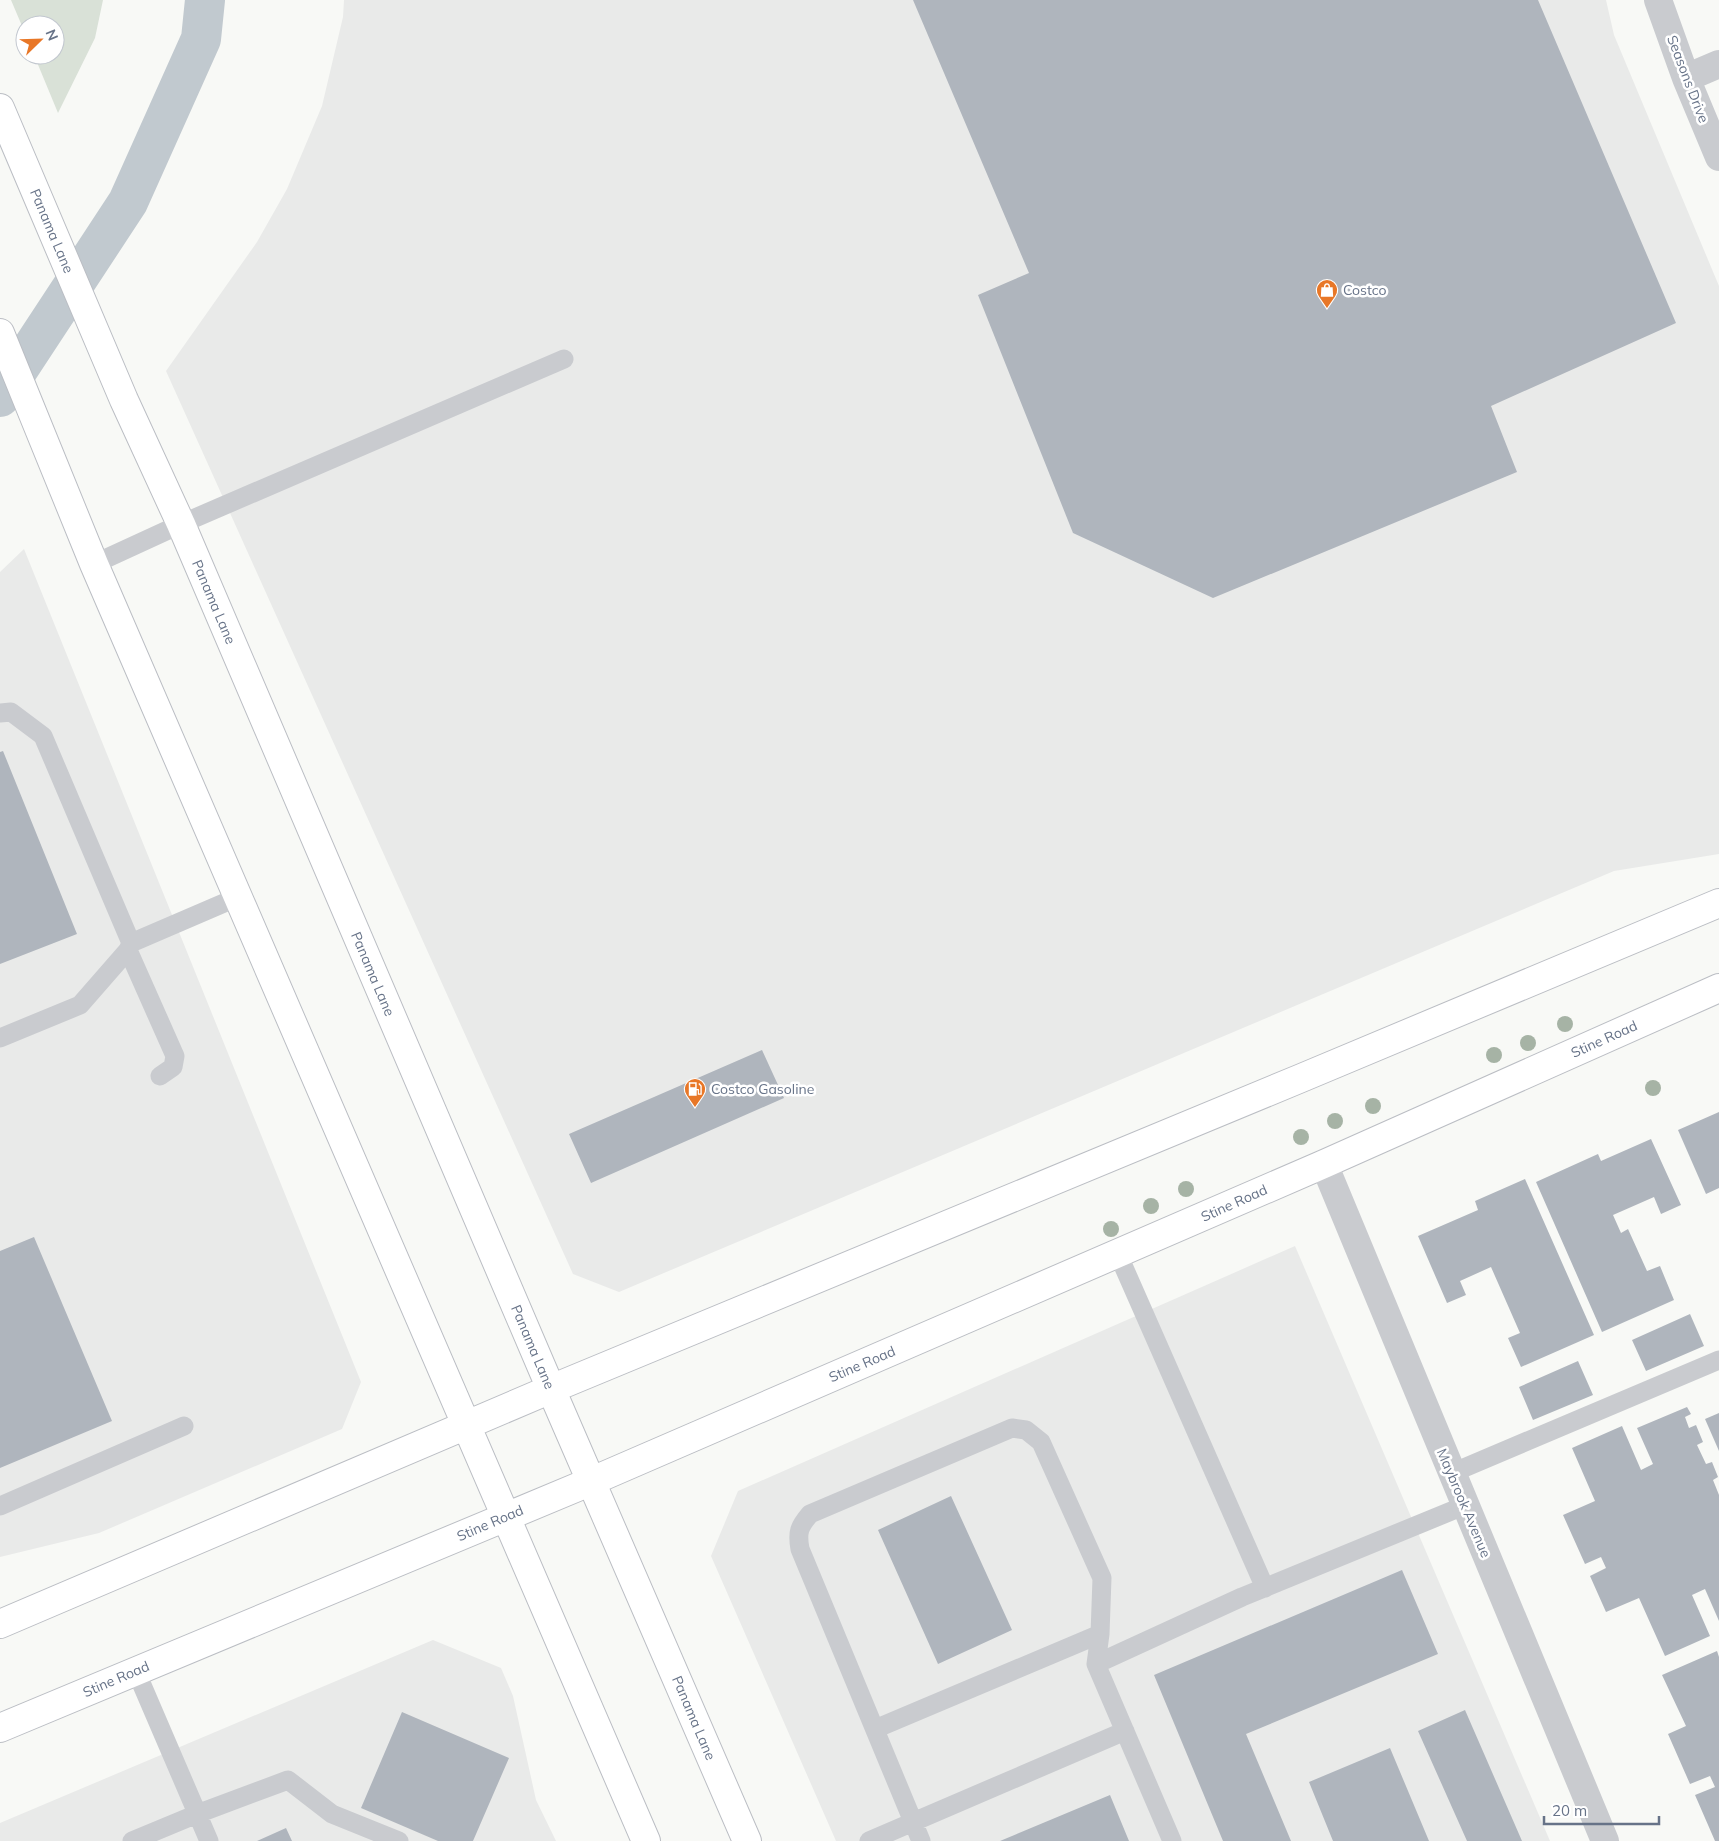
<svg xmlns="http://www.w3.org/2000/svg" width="1719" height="1841" viewBox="0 0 1719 1841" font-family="Mulish,sans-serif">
<rect width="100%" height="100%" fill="#f8f9f6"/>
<path fill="#e9eae9" d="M 344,0 L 1606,0 L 1614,35 L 1719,286 L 1719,854 L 1614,871 L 619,1292 L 573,1274 L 166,371 L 257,242 L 287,189 L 322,106 L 343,17 Z
M 24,549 L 361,1382 L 342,1429 L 99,1533 L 0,1557 L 0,572 Z
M 1295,1246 L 1550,1841 L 836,1841 L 711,1556 L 738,1491 Z
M 433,1640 L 501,1668 L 513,1696 L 536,1800 L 556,1841 L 0,1841 L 0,1823 Z"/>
<path fill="#d9e1d7" d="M 11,0 L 103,0 L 95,38 L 58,113 L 34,55 L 55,55 L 55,25 L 25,25 L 25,33 Z"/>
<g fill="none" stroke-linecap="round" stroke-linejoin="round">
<path stroke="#c1c9cf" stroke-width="40" d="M 0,397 L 128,202 L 201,39 L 205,0"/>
</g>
<path fill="#afb5bd" d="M 913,0 L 1538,0 L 1676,323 L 1491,406 L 1517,472 L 1213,598 L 1073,533 L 978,295 L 1029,273 Z
M 3,751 L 77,934 L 0,964 L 0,752 Z
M 762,1050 L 784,1098 L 591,1183 L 569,1134 Z
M 1719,1112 L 1719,1188 L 1706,1194 L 1678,1130 Z
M 1651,1139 L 1681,1205 L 1661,1214 L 1654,1197 L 1613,1215 L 1621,1233 L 1628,1229 L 1647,1271 L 1660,1266 L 1674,1300 L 1602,1332 L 1536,1182 L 1598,1154 L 1601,1161 Z
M 1525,1179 L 1594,1335 L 1521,1367 L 1508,1338 L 1520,1333 L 1491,1267 L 1460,1281 L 1466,1295 L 1447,1303 L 1418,1236 L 1478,1210 L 1475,1201 Z
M 34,1237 L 112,1421 L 0,1468 L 0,1251 Z
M 1690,1314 L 1704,1346 L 1646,1371 L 1632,1340 Z
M 1578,1361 L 1593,1395 L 1533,1420 L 1519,1387 Z
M 1687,1407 L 1691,1414 L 1685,1417 L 1689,1428 L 1696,1425 L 1703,1442 L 1697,1445 L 1706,1464 L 1712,1462 L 1718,1477 L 1713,1480 L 1719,1495 L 1719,1621 L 1705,1589 L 1692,1595 L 1710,1636 L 1665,1656 L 1639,1598 L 1606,1612 L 1590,1576 L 1606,1568 L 1601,1557 L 1585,1564 L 1563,1515 L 1595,1501 L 1572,1448 L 1622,1426 L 1641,1470 L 1653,1464 L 1637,1428 Z
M 1719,1413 L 1719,1451 L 1705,1419 Z
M 951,1496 L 1012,1630 L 938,1664 L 878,1530 Z
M 1402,1570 L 1438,1654 L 1246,1734 L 1291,1841 L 1223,1841 L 1154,1675 Z
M 1717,1651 L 1719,1657 L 1719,1841 L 1715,1841 L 1695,1795 L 1715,1787 L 1710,1776 L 1690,1784 L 1668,1734 L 1686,1726 L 1662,1675 Z
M 1465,1710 L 1522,1841 L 1467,1841 L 1418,1731 Z
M 402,1712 L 509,1758 L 473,1841 L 438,1841 L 361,1808 Z
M 1390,1748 L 1429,1841 L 1333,1841 L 1309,1782 Z
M 1110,1795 L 1129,1841 L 1000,1841 Z
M 286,1828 L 292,1841 L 257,1841 Z"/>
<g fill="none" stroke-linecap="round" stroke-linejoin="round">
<g stroke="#bbbec4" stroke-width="30">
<path id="secondary" d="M 0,108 L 124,400 L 181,524 L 551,1389 L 747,1841
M 0,333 L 94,564 L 646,1841
M 0,1624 L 551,1389 L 1299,1079 L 1719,903
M 0,1728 L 592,1481 L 1324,1164 L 1719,988"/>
</g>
<path stroke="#c9cbcf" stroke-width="19" d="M 94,564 L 181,524 L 564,359
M 0,713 L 11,712 L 43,736 L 131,943
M 0,1038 L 80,1005 L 128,950
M 160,1076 L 173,1067 L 175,1056 L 128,950 L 131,943 L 238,897
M 1118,1254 L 1265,1588
M 1452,1473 L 1719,1360
M 0,1506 L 184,1426
M 1096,1664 L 1242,1597 L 1466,1505
M 136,1671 L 209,1841
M 875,1729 L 1100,1634
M 132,1841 L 197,1814 L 288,1780 L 332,1814 L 399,1841
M 869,1841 L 1125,1731
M 921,1841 L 800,1549 C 797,1532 799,1527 810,1514 L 1012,1428 L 1026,1430 L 1041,1442 L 1102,1578 L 1100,1634 L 1096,1664 L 1172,1841"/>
<path stroke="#c9cbcf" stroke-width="28" d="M 1658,0 L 1686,78 L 1719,157
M 1686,78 L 1719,64
M 1324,1164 L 1605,1841"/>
<use href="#secondary" stroke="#fff" stroke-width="28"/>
</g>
<g fill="#a6b3a5">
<circle cx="1565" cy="1024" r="8"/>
<circle cx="1528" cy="1043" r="8"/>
<circle cx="1494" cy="1055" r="8"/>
<circle cx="1653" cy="1088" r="8"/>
<circle cx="1373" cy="1106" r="8"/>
<circle cx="1335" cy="1121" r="8"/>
<circle cx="1301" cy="1137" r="8"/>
<circle cx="1186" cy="1189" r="8"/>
<circle cx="1151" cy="1206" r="8"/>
<circle cx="1111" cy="1229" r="8"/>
</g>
<defs>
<g id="shop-pin" transform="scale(1.125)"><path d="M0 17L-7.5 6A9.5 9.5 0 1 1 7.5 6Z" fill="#e87727" stroke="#fff"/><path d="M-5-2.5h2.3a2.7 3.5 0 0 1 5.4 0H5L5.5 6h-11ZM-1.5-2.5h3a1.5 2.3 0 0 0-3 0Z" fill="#fff"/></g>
<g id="fuel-pin" transform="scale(1.125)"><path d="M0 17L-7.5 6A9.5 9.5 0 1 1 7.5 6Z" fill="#e87727" stroke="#fff"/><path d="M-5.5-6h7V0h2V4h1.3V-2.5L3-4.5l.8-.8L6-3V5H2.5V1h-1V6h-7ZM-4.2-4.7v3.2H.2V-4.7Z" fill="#fff"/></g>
</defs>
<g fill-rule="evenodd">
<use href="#shop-pin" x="1327" y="290"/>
<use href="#fuel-pin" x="695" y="1089"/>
</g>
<g text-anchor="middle" stroke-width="5" stroke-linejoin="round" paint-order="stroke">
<g font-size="14" fill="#677388" stroke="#fff">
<text transform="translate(1688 79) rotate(69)" y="5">Seasons Drive</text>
<text transform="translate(52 231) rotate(67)" y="5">Panama Lane</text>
<text transform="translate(214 602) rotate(67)" y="5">Panama Lane</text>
<text transform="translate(373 974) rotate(67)" y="5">Panama Lane</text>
<text transform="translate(1604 1039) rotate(-24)" y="5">Stine Road</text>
<text transform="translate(1234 1203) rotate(-24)" y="5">Stine Road</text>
<text transform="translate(533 1347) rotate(67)" y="5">Panama Lane</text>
<text transform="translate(862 1364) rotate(-23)" y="5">Stine Road</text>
<text transform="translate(1464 1503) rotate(67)" y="5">Maybrook Avenue</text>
<text transform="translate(490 1523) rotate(-23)" y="5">Stine Road</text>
<text transform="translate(116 1679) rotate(-23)" y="5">Stine Road</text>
<text transform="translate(694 1718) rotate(67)" y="5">Panama Lane</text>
</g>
<g font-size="14" fill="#677388" stroke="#fff" text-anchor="start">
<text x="1343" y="295">Costco</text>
<text x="711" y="1094">Costco Gasoline</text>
</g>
</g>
<g transform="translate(40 40) rotate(67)"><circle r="24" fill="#ffffff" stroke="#c2c7cf"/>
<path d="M0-4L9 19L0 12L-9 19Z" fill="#e87727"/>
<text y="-8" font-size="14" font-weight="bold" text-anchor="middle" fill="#677388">N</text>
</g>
<path d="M1544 1816v8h115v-8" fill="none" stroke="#677388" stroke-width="2.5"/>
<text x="1552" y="1816" font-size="15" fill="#677388" stroke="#ffffff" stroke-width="4" paint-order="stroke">20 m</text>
</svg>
